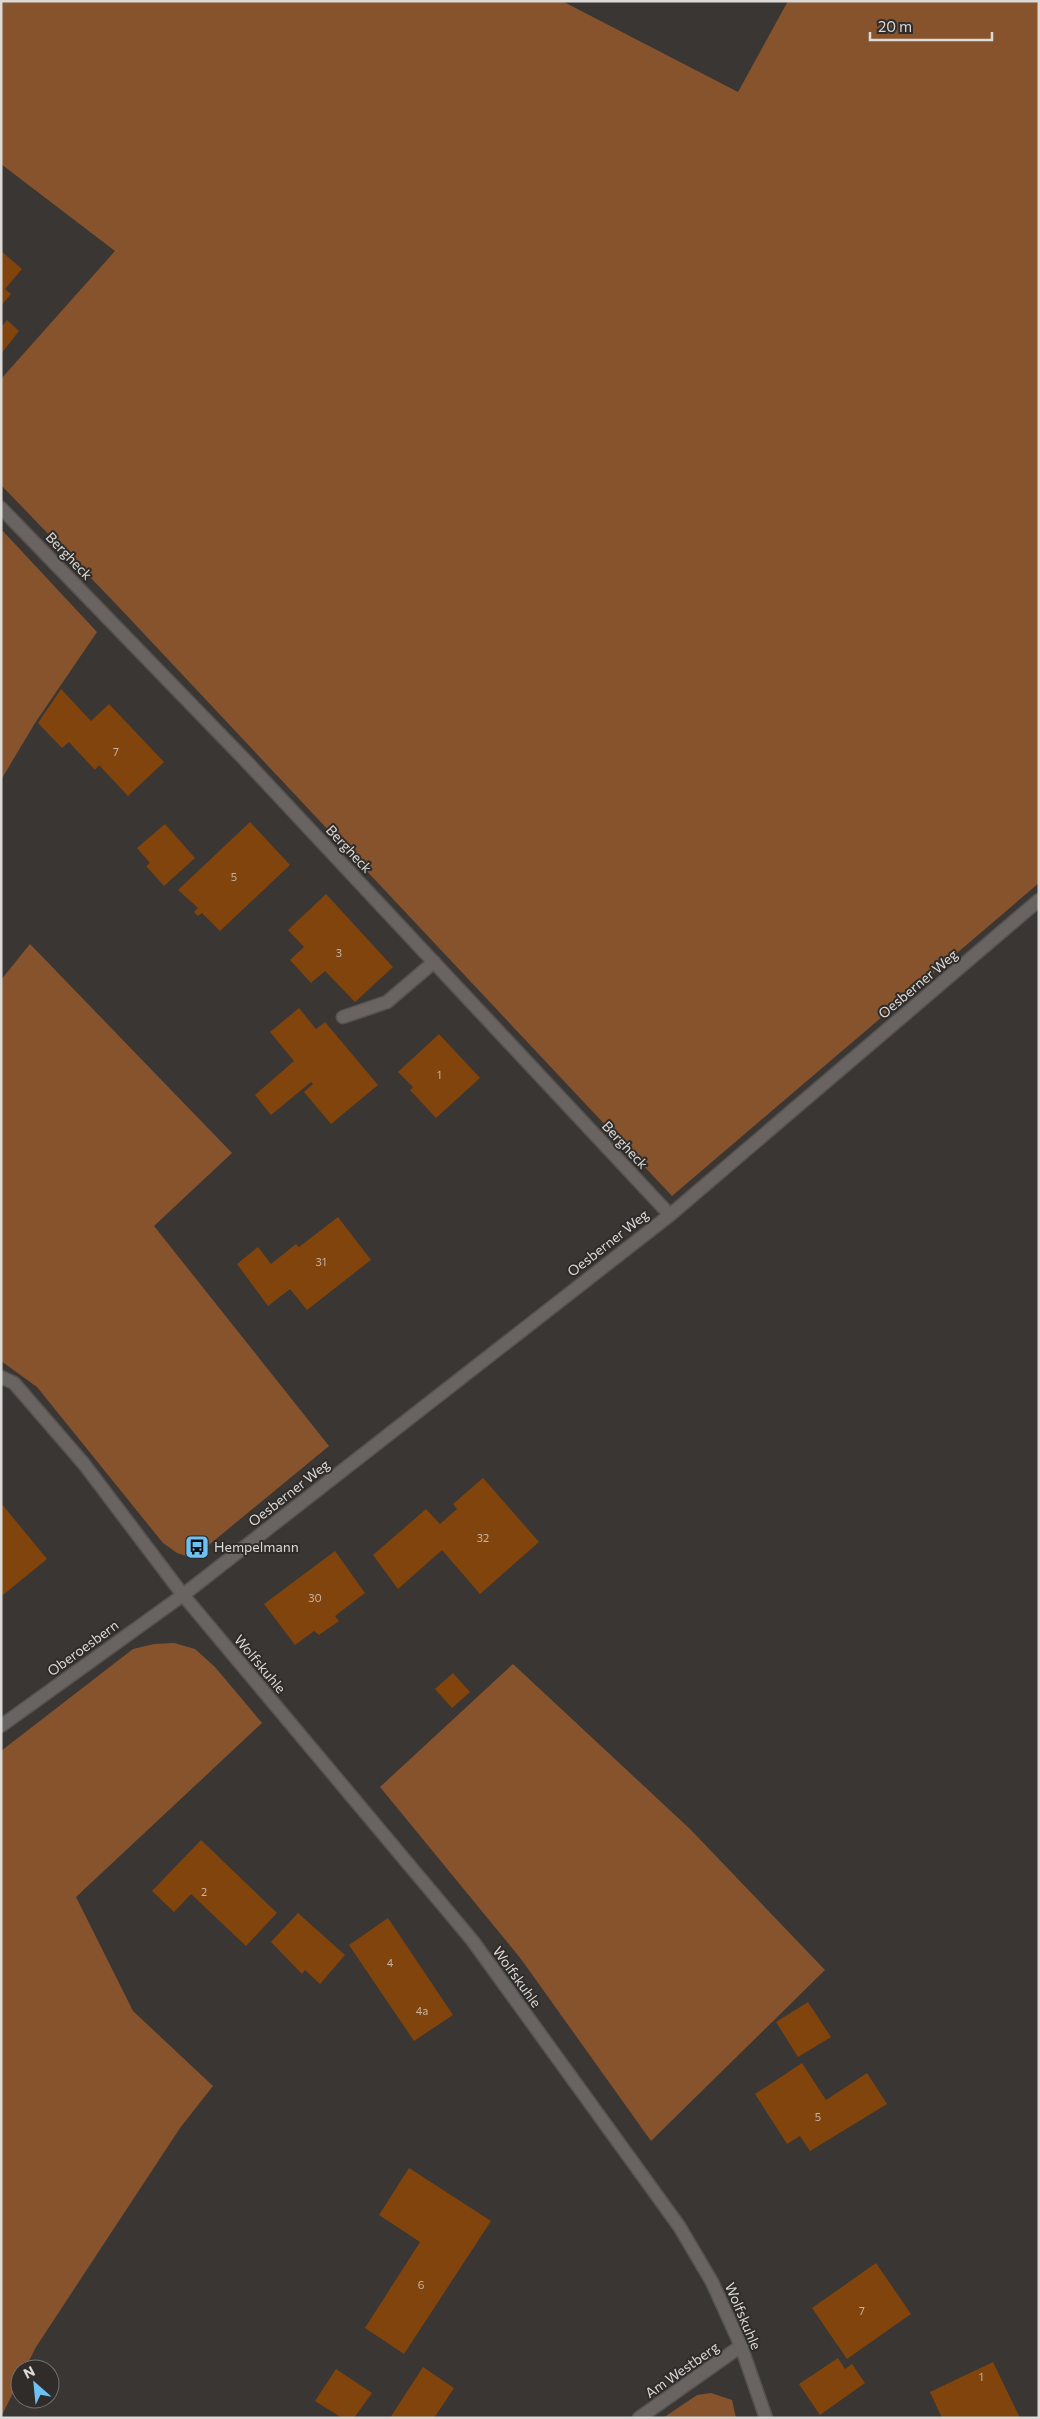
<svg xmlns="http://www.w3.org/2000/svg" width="1040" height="2419" viewBox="0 0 1040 2419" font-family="Commissioner,sans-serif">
<rect width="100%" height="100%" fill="#3a3633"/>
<path fill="#87532d" d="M 1,1 L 562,1 L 738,92 L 788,1 L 1036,1 L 1039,4 L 1039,883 L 672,1196 L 115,603 L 1,485 L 1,379 L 115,251 L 1,164 Z
M 1,529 L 97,632 L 35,723 L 1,780 Z
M 30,944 L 232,1153 L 154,1226 L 329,1446 L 193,1558 L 177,1553 L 163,1543 L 37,1387 L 1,1361 L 1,980 Z
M 174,1643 L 195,1649 L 215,1667 L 262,1723 L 76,1897 L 133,2011 L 213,2086 L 180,2128 L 36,2347 L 25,2369 L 20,2369 L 20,2379 L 1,2417 L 1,1751 L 133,1649 L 154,1644 Z
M 513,1664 L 690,1829 L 825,1970 L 651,2141 L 521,1959 L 380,1787 Z
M 711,2393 L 732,2400 L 736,2418 L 663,2418 L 697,2395 Z"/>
<path fill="#81440d" d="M 1,251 L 22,269 L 5,289 L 11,294 L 1,306 Z
M 7,320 L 19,331 L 1,354 L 1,327 Z
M 61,689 L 91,721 L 109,704 L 164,762 L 128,796 L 99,765 L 95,770 L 69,742 L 62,748 L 38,723 Z
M 250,822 L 290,865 L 220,931 L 202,913 L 198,916 L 194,912 L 198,908 L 178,890 Z
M 165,824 L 195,858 L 164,886 L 146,866 L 150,863 L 137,848 Z
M 326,894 L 393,967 L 355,1002 L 325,971 L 311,983 L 290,960 L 304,947 L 288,930 Z
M 299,1008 L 316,1029 L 325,1022 L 378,1085 L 331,1124 L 304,1092 L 313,1084 L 311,1082 L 271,1115 L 255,1095 L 294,1061 L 270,1032 Z
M 439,1034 L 480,1078 L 436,1118 L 410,1090 L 413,1087 L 398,1072 Z
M 338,1217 L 371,1260 L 307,1310 L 290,1289 L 268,1306 L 237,1264 L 258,1247 L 271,1264 L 296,1244 L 299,1247 Z
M 483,1478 L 539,1542 L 480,1594 L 442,1550 L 398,1589 L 373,1555 L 426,1509 L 440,1524 L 457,1509 L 453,1504 Z
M 1,1503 L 47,1559 L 3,1595 L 1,1592 Z
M 335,1551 L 365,1593 L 335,1616 L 339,1621 L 319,1635 L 314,1631 L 295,1645 L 264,1604 Z
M 453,1673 L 470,1692 L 452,1708 L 435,1689 Z
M 201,1840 L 277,1913 L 246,1946 L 191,1894 L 174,1912 L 152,1891 Z
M 298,1913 L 345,1955 L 320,1984 L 305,1970 L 302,1974 L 271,1942 Z
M 388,1918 L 453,2015 L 414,2041 L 349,1945 Z
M 808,2002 L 831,2037 L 798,2057 L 776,2022 Z
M 802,2063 L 826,2100 L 867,2073 L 887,2104 L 810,2151 L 800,2136 L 787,2144 L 755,2094 Z
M 409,2168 L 491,2221 L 404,2354 L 365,2328 L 420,2242 L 379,2215 Z
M 876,2263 L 911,2314 L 847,2359 L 812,2308 Z
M 838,2358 L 845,2369 L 852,2364 L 865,2383 L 820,2415 L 799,2384 Z
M 993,2362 L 1020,2418 L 942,2418 L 930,2392 Z
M 423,2367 L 454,2388 L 434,2418 L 390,2418 Z
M 336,2369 L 372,2393 L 354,2418 L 342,2418 L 315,2401 Z"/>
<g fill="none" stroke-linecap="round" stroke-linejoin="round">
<g stroke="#555250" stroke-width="15">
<path id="service" d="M 343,1017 L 387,1002 L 434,962
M 1,1377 L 14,1383 L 84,1464 L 183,1595"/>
</g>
<g stroke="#555250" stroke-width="15">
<path id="minor" d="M 1,508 L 245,760 L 670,1215
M 639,2418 L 741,2346"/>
</g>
<g stroke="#555250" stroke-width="15">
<path id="tertiary" d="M 183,1595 L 472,1940 L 679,2226 L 712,2282 L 741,2346 L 766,2418
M 1,1726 L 183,1595 L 670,1215 L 1039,900"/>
</g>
<use href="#service" stroke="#696462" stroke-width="12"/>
<use href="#minor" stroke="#696462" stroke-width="12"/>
<use href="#tertiary" stroke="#696462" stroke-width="12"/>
</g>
<defs>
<g id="bus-square" transform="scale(1.25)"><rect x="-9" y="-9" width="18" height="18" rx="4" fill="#6ec2f3" stroke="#2f2c29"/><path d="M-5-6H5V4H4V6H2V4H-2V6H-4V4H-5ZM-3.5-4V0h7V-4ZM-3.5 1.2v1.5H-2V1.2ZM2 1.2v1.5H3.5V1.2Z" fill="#111"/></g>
</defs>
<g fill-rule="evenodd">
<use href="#bus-square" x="197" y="1547"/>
</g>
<g text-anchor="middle" stroke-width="4" stroke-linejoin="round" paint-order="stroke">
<g font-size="11" fill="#c5b4a5">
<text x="116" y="756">7</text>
<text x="234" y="881">5</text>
<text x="339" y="957">3</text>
<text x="439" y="1079">1</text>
<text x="321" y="1266">31</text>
<text x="483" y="1542">32</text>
<text x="315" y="1602">30</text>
<text x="204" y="1896">2</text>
<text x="390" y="1967">4</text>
<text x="422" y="2015">4a</text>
<text x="818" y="2121">5</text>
<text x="421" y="2289">6</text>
<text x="862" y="2315">7</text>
<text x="981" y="2381">1</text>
</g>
<g font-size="14" fill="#dcdad8" stroke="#2f2c29">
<text transform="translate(69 556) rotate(46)" y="5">Bergheck</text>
<text transform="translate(349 849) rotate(47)" y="5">Bergheck</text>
<text transform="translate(918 984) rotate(-40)" y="5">Oesberner Weg</text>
<text transform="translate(625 1145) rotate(47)" y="5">Bergheck</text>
<text transform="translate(608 1243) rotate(-38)" y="5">Oesberner Weg</text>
<text transform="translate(289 1493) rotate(-38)" y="5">Oesberner Weg</text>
<text transform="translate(83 1648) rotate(-36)" y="5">Oberoesbern</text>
<text transform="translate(260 1664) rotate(50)" y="5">Wolfskuhle</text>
<text transform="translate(517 1977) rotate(54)" y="5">Wolfskuhle</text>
<text transform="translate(743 2316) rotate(67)" y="5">Wolfskuhle</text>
<text transform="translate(682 2370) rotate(-35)" y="5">Am Westberg</text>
</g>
<g font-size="14" fill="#dcdad8" stroke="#2f2c29" text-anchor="start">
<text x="214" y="1552">Hempelmann</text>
</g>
</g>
<rect width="1040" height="2419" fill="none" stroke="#dcdad8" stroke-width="5"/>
<g transform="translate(35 2384) rotate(333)"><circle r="24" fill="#2f2c29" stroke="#74726f"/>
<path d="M0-4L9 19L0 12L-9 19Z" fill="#6ec2f3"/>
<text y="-8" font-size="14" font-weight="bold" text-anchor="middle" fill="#dcdad8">N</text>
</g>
<path d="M870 32v8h122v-8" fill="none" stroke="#dcdad8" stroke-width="2.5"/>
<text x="878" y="32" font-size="15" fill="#dcdad8" stroke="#2f2c29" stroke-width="4" paint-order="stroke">20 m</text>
</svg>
